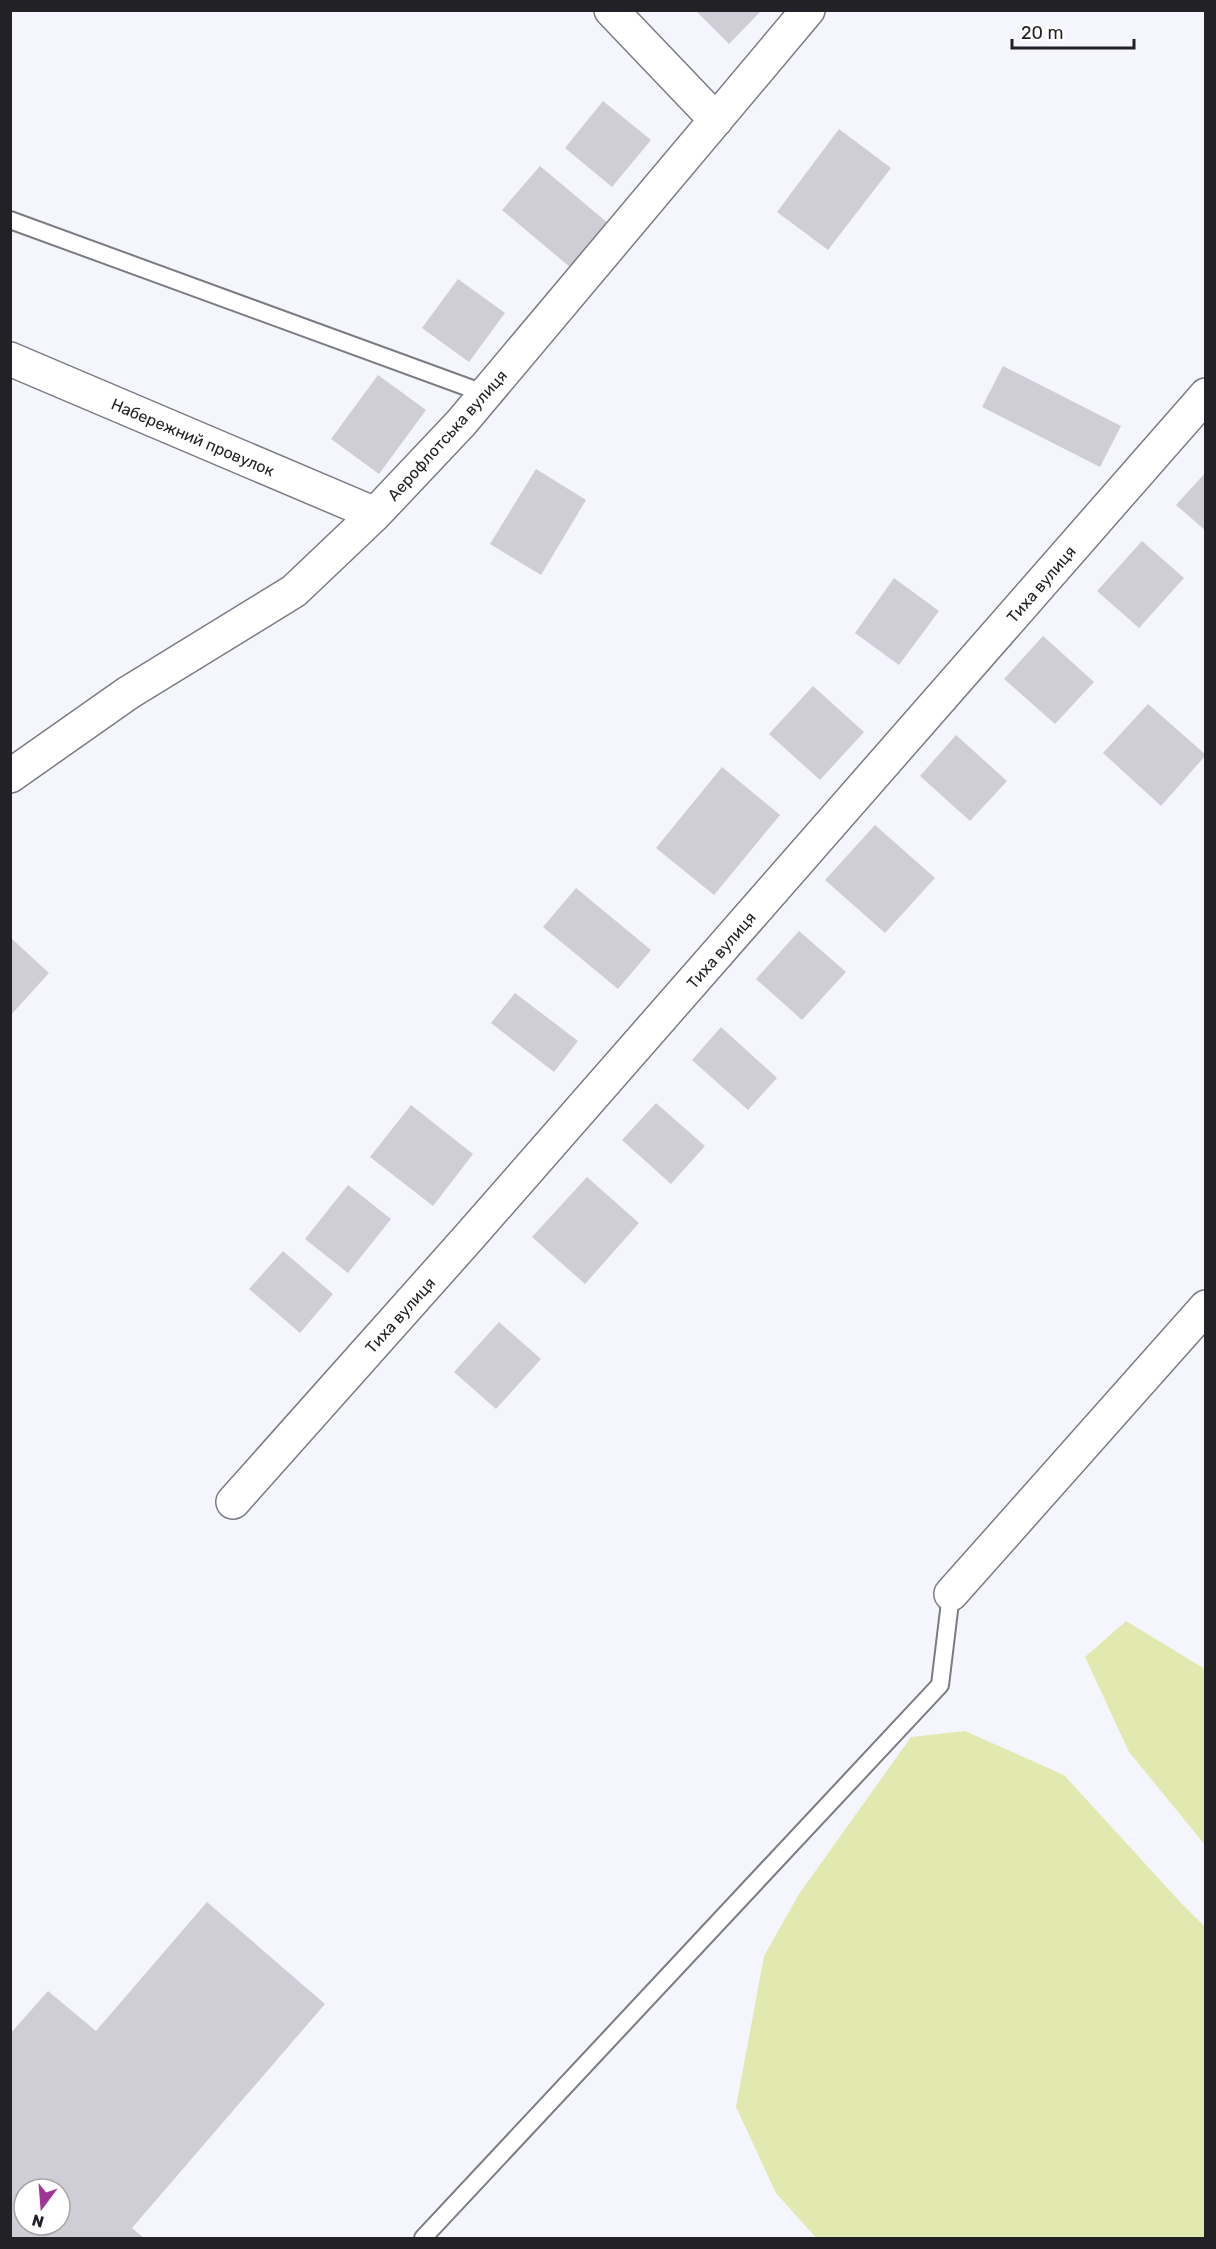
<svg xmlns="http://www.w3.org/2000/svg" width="1216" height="2249" viewBox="0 0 1216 2249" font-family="Rubik,sans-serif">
<rect width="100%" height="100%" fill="#f5f5fe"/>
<path fill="#e2e9b0" d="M 1126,1621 L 1205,1669 L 1205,1845 L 1129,1752 L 1085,1657 Z
M 965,1731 L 1064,1775 L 1181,1903 L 1205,1927 L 1205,2238 L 816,2238 L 776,2193 L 736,2107 L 764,1956 L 799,1894 L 911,1737 Z"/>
<path fill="#cfced7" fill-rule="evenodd" d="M 695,10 L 762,10 L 729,44 Z
M 603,101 L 651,140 L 612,187 L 565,148 Z
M 839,129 L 891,168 L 828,250 L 777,212 Z
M 540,166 L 609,224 L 571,268 L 502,210 Z
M 458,279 L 505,313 L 469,362 L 422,328 Z
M 1003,366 L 1121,426 L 1100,467 L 982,407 Z
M 378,375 L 426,410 L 379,474 L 331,439 Z
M 536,469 L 586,500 L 541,575 L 490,544 Z
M 1206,472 L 1206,531 L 1176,505 Z
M 1142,541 L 1184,578 L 1139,628 L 1097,591 Z
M 894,578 L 939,611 L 899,665 L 855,633 Z
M 1043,636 L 1094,682 L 1055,724 L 1004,679 Z
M 813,686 L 864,732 L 820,780 L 769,734 Z
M 1148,704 L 1206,755 L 1161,806 L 1103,753 Z
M 956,735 L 1007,781 L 970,821 L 920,776 Z
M 722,767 L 780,815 L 714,895 L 656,848 Z
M 875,825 L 935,878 L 885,933 L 825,880 Z
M 576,888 L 651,950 L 618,989 L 543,927 Z
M 799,931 L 846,972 L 802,1020 L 756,979 Z
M 12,939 L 49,973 L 10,1016 L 10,940 Z
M 515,993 L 578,1041 L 554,1072 L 491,1023 Z
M 721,1027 L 777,1078 L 748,1110 L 692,1060 Z
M 656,1103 L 705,1146 L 671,1184 L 622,1140 Z
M 411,1105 L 473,1154 L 433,1206 L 370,1157 Z
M 587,1177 L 639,1223 L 585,1284 L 532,1237 Z
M 348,1185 L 391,1219 L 348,1273 L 305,1239 Z
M 283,1251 L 333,1294 L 300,1333 L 249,1289 Z
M 499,1322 L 541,1359 L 496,1409 L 454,1372 Z
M 207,1902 L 325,2004 L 132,2228 L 144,2238 L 10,2238 L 10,2034 L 48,1991 L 96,2031 ZM 24,2189 L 60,2189 L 60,2225 L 24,2225 Z"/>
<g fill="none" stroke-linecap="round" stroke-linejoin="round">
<g stroke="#7b7b83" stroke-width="20">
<path id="service" d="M 10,220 L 486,394
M 423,2238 L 940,1685 L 951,1594"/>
</g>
<g stroke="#7b7b83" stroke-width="36">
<path id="minor" d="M 611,10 L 716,120
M 10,359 L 375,514
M 10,776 L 128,693 L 294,591 L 375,514 L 461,423 L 808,10
M 233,1502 L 470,1236 L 1206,395
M 951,1594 L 1206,1307"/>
</g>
<use href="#service" stroke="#fff" stroke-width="16"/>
<use href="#minor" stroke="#fff" stroke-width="33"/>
</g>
<g text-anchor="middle" stroke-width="5" stroke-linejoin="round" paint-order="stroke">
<g font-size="16" fill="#222125" stroke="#fff">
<text transform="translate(447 435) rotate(-48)" y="6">Аерофлотська вулиця</text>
<text transform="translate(193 437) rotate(23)" y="6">Набережний провулок</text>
<text transform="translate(1041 584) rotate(-49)" y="6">Тиха вулиця</text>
<text transform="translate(721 950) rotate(-49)" y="6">Тиха вулиця</text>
<text transform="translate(400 1315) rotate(-48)" y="6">Тиха вулиця</text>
</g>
</g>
<rect width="1216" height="2249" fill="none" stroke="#222125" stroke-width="24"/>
<g transform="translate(42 2207) rotate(196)"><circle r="28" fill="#ffffff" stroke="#a7a6a8" stroke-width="1.5"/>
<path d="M0-4.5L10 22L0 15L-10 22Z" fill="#9f3596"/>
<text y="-9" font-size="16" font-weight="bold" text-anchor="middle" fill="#222125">N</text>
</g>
<path d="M1012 39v9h122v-9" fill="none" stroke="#222125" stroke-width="3"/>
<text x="1021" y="39" font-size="18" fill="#222125" stroke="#ffffff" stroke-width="4.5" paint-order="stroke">20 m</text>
</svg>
